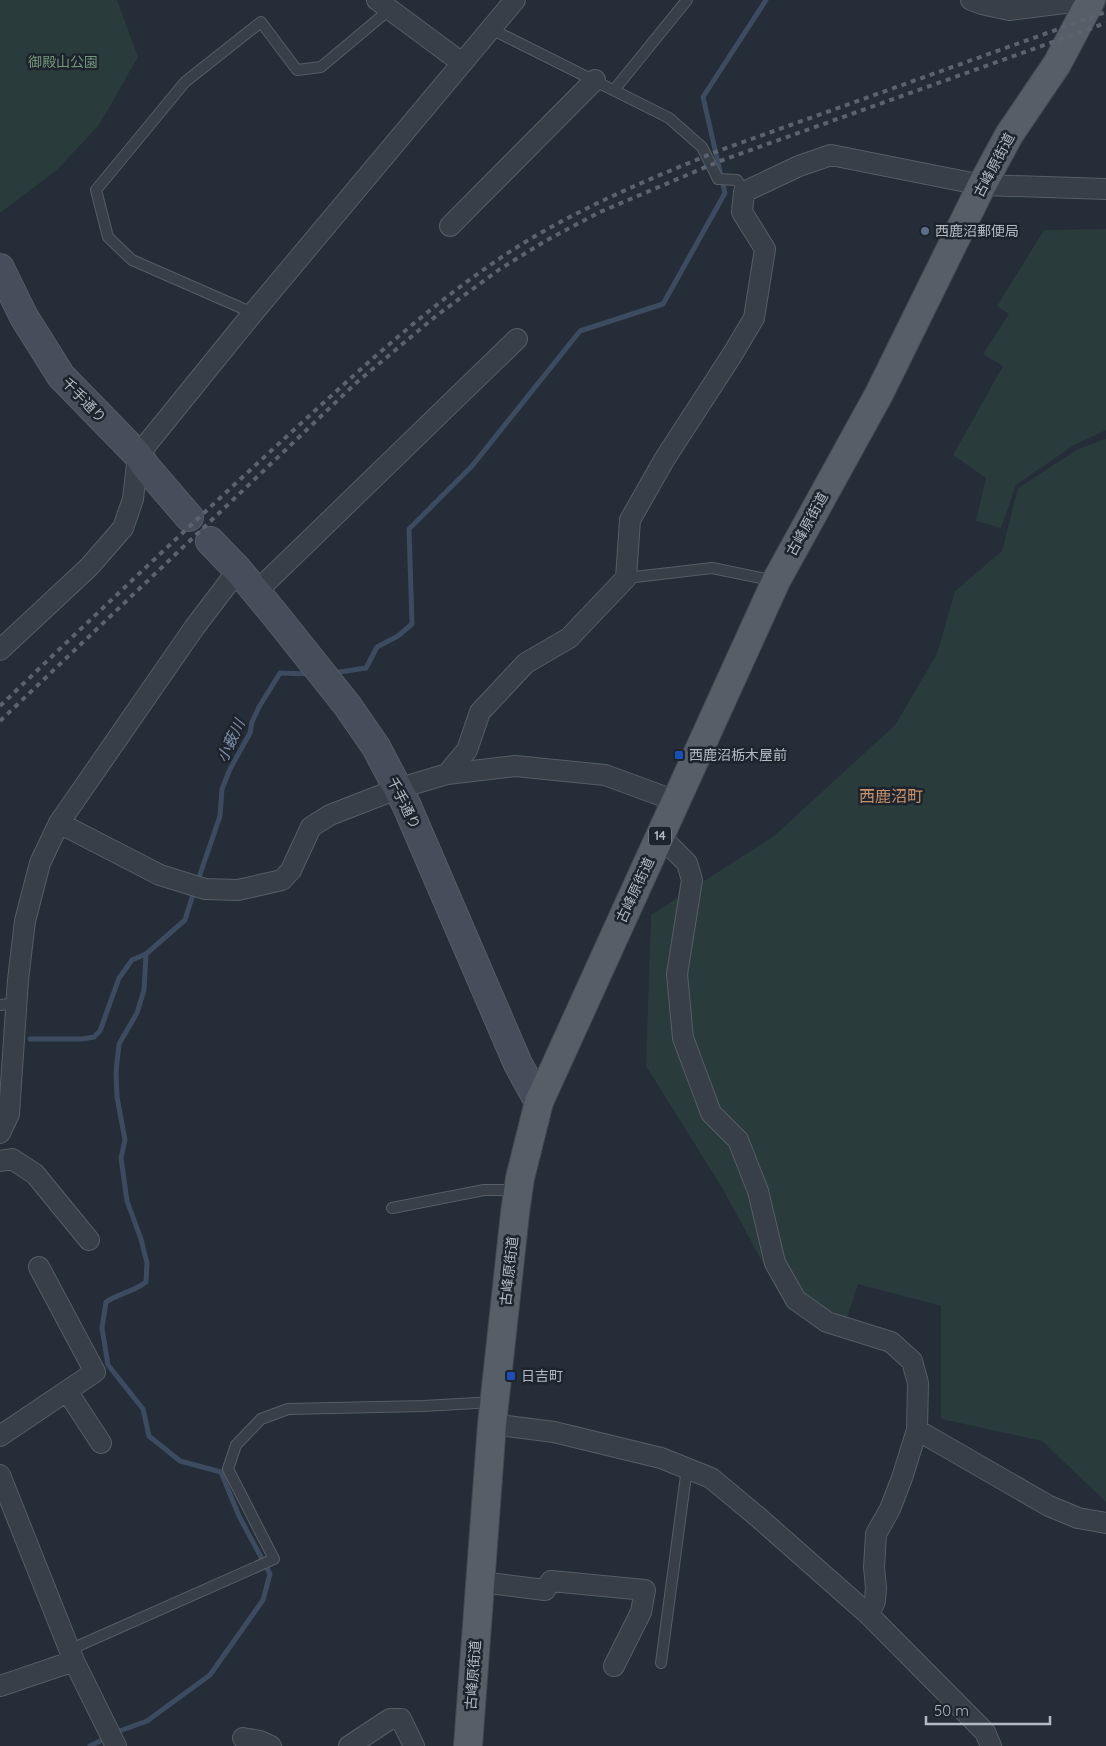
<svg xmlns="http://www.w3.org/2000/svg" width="1106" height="1746" viewBox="0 0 1106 1746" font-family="Quicksand,'Noto Sans JP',sans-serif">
<rect width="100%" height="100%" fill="#242d38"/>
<path fill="#293b3b" d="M 0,0 L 117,0 L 138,57 L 99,125 L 57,170 L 0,213 Z
M 1106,229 L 1106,430 L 1074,445 L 1016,485 L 1001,528 L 976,521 L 986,478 L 953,455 L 1003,366 L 983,354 L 1009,314 L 997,306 L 1044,230 Z
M 1106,439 L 1106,1502 L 1042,1441 L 941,1419 L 941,1306 L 858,1284 L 847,1317 L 787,1308 L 724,1191 L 646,1066 L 651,915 L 774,836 L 895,725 L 937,654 L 955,591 L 1002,551 L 1018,488 L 1078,449 Z"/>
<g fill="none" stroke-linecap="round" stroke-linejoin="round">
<path stroke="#3c4b5f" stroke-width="5" d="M 333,673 L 366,668 L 377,647 L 398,636 L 412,624 L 409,529 L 472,466 L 580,331 L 663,304 L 725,193 L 703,97 L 766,0
M 197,883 L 220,816 L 222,789 L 230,769 L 250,733 L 252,722 L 259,707 L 280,673 L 310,674
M 30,1039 L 82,1039 L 94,1037 L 100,1031 L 119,978 L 132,960 L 146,954 L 185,920 L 194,891
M 114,1733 L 147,1721 L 210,1675 L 263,1600 L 270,1574 L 239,1516 L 221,1472 L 180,1461 L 149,1436 L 143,1409 L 108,1365 L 102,1328 L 106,1302 C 118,1294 135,1291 146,1282 L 147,1263 L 141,1239 L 127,1201 L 121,1158 L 125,1140 L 117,1097 L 116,1072 L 119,1044 L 137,1013 L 144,990 L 146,954
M 90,1746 L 106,1738"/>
<g stroke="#565d66" stroke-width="12">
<path id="lane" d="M 491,29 L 669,118 L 702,147 L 718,179 L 737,180 L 744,192
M 614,90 L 687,0
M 253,313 L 132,260 L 108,237 L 96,190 L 185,82 L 261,22 L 297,70 L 321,67 L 389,10
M 626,578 L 712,568 L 775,581
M 0,1005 L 18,1003
M 392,1208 L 484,1190 L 517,1190
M 69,1650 L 274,1559 L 228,1469 L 236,1445 L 261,1419 L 288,1409 L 423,1406 L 494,1402
M 661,1663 L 687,1468"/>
</g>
<g stroke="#565d66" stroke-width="22">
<path id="street" d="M 377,0 L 462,63
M 971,0 L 982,4 L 1009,10 L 1088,0
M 450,226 L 595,80
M 256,592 L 517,339
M 0,650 L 89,567 L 123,528 L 133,499 L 138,455 L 253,313 L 515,0
M 447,774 L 467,750 L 480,712 L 526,663 L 569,638 L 626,578 L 630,520 L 664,460 L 732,355 L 754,318 L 765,249 L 742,212 L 744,192 L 799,166 L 831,155 L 982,185 L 1106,189
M 59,823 L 160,875 L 205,889 L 238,890 L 282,880 L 291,870 L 311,827 L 330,815 L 397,789 L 447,774 L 515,766 L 605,775 L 676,801
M 660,836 L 687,863 L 692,880 L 677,974 L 683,1038 L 711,1113 L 738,1140 L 758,1191 L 775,1263 L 796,1300 L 827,1322 L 891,1342 L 912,1361 L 918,1383 L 917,1430 L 902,1478 L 890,1509 L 876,1534 L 874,1567 L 876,1588 L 875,1601 L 869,1615
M 0,1133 L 9,1114 L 18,980 L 25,921 L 40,863 L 59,823 L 194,628 L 238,570
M 0,1161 L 12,1159 L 35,1174 L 89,1240
M 67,1391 L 101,1443
M 492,1424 L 554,1432 L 661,1458 L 711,1478 L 758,1517 L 869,1615 L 985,1732 L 991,1746
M 917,1430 L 1049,1506 L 1078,1518 L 1106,1523
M 0,1436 L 95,1372 L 39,1267
M 0,1475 L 74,1661 L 116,1746
M 480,1582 L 545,1590 L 551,1581 L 645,1590 L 641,1612 L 614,1666
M 0,1686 L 74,1661
M 243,1738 L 260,1741 L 271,1746
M 349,1746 L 390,1719 L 401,1719 L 414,1746"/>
</g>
<g stroke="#565d66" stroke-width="30">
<path id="secondary" d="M 0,268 L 24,317 L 61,376 L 138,455 L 146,467 L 189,517
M 210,541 L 238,570 L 272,611 L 347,705 L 376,747 L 406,804 L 518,1064 L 539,1102"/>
</g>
<g stroke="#414851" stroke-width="30">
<path id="primary" d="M 468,1746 L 492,1424 L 515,1213 L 520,1178 L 539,1102 L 776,581 L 879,394 L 982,185 L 1009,135 L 1057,64 L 1091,0"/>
</g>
<use href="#lane" stroke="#383f48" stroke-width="10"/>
<use href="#street" stroke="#383f48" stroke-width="20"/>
<use href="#secondary" stroke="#464e5b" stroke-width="28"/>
<use href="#primary" stroke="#565e68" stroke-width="28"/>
<path stroke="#5a636f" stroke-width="4" stroke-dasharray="5 5" stroke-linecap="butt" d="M 0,706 C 94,616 189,526 285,438 C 353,376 420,313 496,261 C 564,214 642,182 718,151 L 1106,12
M 0,721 L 356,383 L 436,316 L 500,269 L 547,240 L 600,212 L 720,161 L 1106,23"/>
</g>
<circle fill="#5c6f8a" stroke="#1d242d" stroke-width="2" cx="925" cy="231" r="5"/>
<g fill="#1a4fb4" stroke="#1d242d" stroke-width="2">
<rect x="674" y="750" width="10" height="10" rx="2.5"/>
<rect x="506" y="1371" width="10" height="10" rx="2.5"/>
</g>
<g text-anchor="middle" stroke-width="5" stroke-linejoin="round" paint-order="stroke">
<rect fill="#1d242d" stroke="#868d97" stroke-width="1" x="649" y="826.5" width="22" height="19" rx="4"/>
<g font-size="12" font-weight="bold" fill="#b3bac4">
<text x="660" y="840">14</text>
</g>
<g font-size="14" fill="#74977b" stroke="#1d242d">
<text x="63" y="67">御殿山公園</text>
</g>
<g font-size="14" fill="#b3bac4" stroke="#1d242d">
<text transform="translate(994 165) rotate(-62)" y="5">古峰原街道</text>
<text transform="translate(84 400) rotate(46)" y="5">千手通り</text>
<text transform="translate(807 524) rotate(-61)" y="5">古峰原街道</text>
<text transform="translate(404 803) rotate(64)" y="5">千手通り</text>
<text transform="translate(635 890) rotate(-65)" y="5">古峰原街道</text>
<text transform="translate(509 1271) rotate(-84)" y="5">古峰原街道</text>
<text transform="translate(473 1675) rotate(-86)" y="5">古峰原街道</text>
</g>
<g font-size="14" fill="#b3bac4" stroke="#1d242d" text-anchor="start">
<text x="935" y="236">西鹿沼郵便局</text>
<text x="689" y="760">西鹿沼栃木屋前</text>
<text x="521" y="1381">日吉町</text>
</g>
<g font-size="15" font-style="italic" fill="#7e91a9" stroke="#1d242d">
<text transform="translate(231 741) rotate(-65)" y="5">小薮川</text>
</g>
<g font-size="16" fill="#c7916b" stroke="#1d242d">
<text x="891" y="802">西鹿沼町</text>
</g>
</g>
<path d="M926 1716v8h124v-8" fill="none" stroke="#b3bac4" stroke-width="2.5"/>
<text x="934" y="1716" font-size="15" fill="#b3bac4" stroke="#1d242d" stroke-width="4" paint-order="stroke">50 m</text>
</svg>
